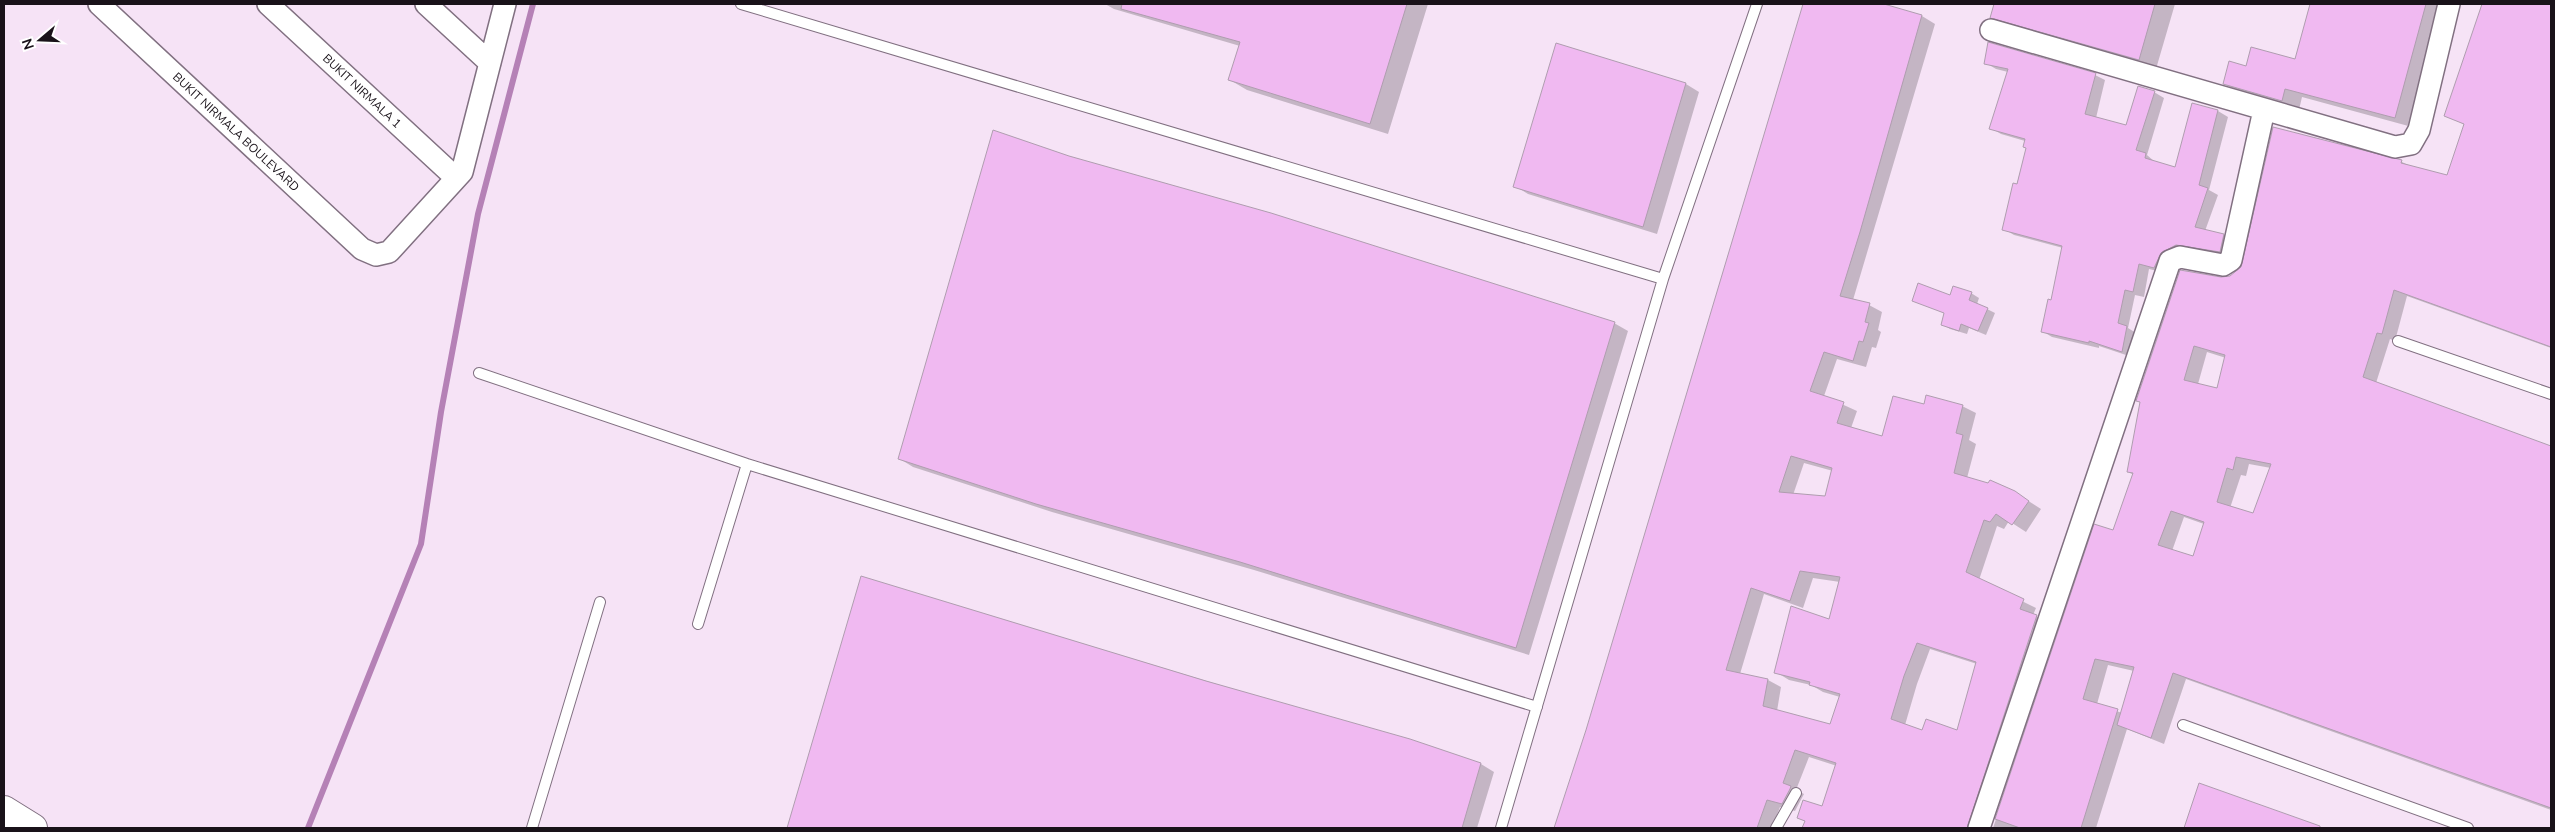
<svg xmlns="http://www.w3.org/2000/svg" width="2555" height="832" viewBox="0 0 2555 832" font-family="'Nunito Sans',sans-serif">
<rect width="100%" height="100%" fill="#f6e3f6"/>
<path fill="#0003" fill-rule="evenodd" d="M 1105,4 L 1428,4 L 1388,134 L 1247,90 L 1230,80 L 1240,46 L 1114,9 Z
M 1804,4 L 1879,4 L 1922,16 L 1935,24 L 1853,300 L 1869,305 L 1882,312 L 1878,330 L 1881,332 L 1876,348 L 1872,347 L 1866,367 L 1837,359 L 1824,396 L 1857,411 L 1851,428 L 1883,438 L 1924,406 L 1962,406 L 1976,413 L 1969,440 L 1976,444 L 1967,478 L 2014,492 L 2041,509 L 2026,532 L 2009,521 L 2004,529 L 1997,526 L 1979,580 L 2036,608 L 2033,615 L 2050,624 L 1981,828 L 1803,828 L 1806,822 L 1799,818 L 1823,808 L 1837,766 L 1809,757 L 1796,790 L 1804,794 L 1795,811 L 1780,807 L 1772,828 L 1555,828 L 1587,731 ZM 1804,463 L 1833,471 L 1826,497 L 1793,495 ZM 1813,578 L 1840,582 L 1830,620 L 1776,672 L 1789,680 L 1811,685 L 1823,692 L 1840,697 L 1831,726 L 1777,711 L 1781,687 L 1768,680 L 1740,674 L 1764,594 L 1803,608 ZM 1930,649 L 1977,664 L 1958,732 L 1923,731 L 1905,725 L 1917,684 Z
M 1996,4 L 2175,4 L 2156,69 L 2009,27 L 1992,17 Z
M 2310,4 L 2444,4 L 2412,127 L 2302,97 L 2299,110 L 2242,93 L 2224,84 L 2247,67 L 2296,61 Z
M 2481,4 L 2551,4 L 2551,348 L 2407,296 L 2395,341 L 2390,339 L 2376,383 L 2551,448 L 2551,810 L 2186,679 L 2164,744 L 2127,729 L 2096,828 L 1993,828 L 2095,526 L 2114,532 L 2134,475 L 2128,472 L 2221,279 L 2230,277 L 2243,268 L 2274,129 L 2402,162 L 2412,167 L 2448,176 L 2465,125 L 2446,115 L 2483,5 ZM 2207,352 L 2226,358 L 2218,389 L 2198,384 ZM 2249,464 L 2271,468 L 2254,515 L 2230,508 L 2241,475 L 2246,476 ZM 2184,517 L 2204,524 L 2194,558 L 2172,551 ZM 2108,665 L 2134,671 L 2122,713 L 2097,704 Z
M 1557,45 L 1686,84 L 1699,92 L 1657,234 L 1528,194 L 1515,186 Z
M 1986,63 L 2095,75 L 2105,80 L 2096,118 L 2127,127 L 2154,92 L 2164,98 L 2147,155 L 2155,162 L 2176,168 L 2193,104 L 2218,111 L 2228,117 L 2209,190 L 2218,195 L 2205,231 L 2223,235 L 2234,241 L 2230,257 L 2187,250 L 2165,273 L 2149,269 L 2144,297 L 2135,295 L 2128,328 L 2136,333 L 2132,357 L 2099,346 L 2099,348 L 2052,337 L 2042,331 L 2052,302 L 2063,248 L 2014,235 L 2004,229 L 2027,148 L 2025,141 L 2001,134 L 1991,128 L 2008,72 L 1996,69 Z
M 1068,158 L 1614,323 L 1628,331 L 1529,655 L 1254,570 L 1052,512 L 913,467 L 900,459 Z
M 1971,293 L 1979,298 L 1977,304 L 1995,313 L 1986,335 L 1969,328 L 1967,334 L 1950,329 L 1942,324 L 1946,314 L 1914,300 Z
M 862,577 L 1481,764 L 1494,772 L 1477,828 L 788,828 Z
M 2200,785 L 2322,828 L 2185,828 Z"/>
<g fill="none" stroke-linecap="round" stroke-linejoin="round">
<path stroke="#b581b6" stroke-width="6" d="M 308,828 L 421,544 L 441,412 L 478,214 L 533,4"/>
</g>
<path fill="#f0b9f1" stroke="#af9daf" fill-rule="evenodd" d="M 1122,4 L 1407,4 L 1370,124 L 1228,80 L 1240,42 L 1121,9 Z
M 1803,4 L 1884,4 L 1922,15 L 1860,232 L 1840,296 L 1870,303 L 1865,322 L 1869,323 L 1863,342 L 1859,341 L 1853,361 L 1824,352 L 1810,391 L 1844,402 L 1837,423 L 1882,436 L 1893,396 L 1924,404 L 1926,395 L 1963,405 L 1956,433 L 1963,435 L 1954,473 L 1988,483 L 1990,480 L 2015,491 L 2029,501 L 2012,525 L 1996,514 L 1990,522 L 1984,520 L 1966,572 L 2024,599 L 2020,609 L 2037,615 L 1967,828 L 1802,828 L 1805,821 L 1797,818 L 1803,800 L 1822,806 L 1836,763 L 1795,750 L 1783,783 L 1791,786 L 1790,789 L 1782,804 L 1767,800 L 1757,828 L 1554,828 L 1586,730 ZM 1791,456 L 1832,468 L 1825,496 L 1779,492 ZM 1800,571 L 1840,577 L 1829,619 L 1791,606 L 1774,673 L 1810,682 L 1809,685 L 1840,694 L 1830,724 L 1763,706 L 1768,679 L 1726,670 L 1751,588 L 1790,601 ZM 1917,643 L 1976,662 L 1957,730 L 1926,719 L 1922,730 L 1891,719 L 1904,676 Z
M 1994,4 L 2155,4 L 2139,60 L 1990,18 Z
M 2310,4 L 2426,4 L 2395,118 L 2285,89 L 2282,101 L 2223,84 L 2229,61 L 2246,66 L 2251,47 L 2295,59 Z
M 2482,4 L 2551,4 L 2551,347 L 2394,290 L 2382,334 L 2377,333 L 2363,377 L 2551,446 L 2551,808 L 2173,673 L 2151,738 L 2117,725 L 2134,667 L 2095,659 L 2083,699 L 2118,709 L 2081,828 L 2020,828 L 1995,819 L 2094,524 L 2113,530 L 2133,473 L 2127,472 L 2140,402 L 2136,401 L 2180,270 L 2221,277 L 2230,276 L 2241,267 L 2273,127 L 2402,160 L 2401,163 L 2447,175 L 2464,124 L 2444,116 ZM 2194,346 L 2225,355 L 2217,388 L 2184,380 ZM 2236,457 L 2271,464 L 2253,513 L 2217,502 L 2227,468 L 2233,470 ZM 2171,511 L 2204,522 L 2193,556 L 2158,545 Z
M 1988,42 L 2096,73 L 2085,114 L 2126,125 L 2138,86 L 2155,91 L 2136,150 L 2146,153 L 2145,158 L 2175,167 L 2192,103 L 2218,110 L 2199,185 L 2208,188 L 2195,227 L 2224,234 L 2220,252 L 2176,245 L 2161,253 L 2154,268 L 2139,264 L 2133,292 L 2125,290 L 2118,323 L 2127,326 L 2122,352 L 2089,341 L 2089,343 L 2041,332 L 2048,299 L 2051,300 L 2062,246 L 2002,230 L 2013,183 L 2017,184 L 2026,148 L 2023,147 L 2025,139 L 1989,129 L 2008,69 L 1984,64 Z
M 1556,43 L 1686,83 L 1643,227 L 1513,187 Z
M 993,130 L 1069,156 L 1271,213 L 1615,322 L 1516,648 L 1240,562 L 1036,504 L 898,459 Z
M 1918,283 L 1950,295 L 1953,286 L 1972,292 L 1969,300 L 1988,308 L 1978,331 L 1961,324 L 1959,331 L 1941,325 L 1944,313 L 1912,301 Z
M 861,576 L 1206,681 L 1410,739 L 1481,763 L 1462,828 L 787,828 Z
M 2199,783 L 2320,826 L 2320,828 L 2184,828 Z"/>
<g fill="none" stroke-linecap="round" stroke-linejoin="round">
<g stroke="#817081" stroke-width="12">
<path id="service" d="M 741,4 L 1663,279
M 2398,341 L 2551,394
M 479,373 L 747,464 L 1537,707
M 698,624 L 747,464
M 2183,725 L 2468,828
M 532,828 L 600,602
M 1501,828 L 1663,279 L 1757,4
M 1776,828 L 1796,793"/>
</g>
<g stroke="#817081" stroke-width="24">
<path id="minor" d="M 99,4 L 362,249 L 376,255 L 389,252 L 462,172 L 505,4
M 268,4 L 456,178
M 426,4 L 490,63
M 1991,30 L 2395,147 L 2411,144 L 2419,130 L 2449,4
M 1979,828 L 2170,261 L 2180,257 L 2223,265 L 2231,260 L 2264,110"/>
</g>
<g stroke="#817081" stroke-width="30">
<path id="motorway" d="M 4,810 L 33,828"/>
</g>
<use href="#service" stroke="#fff" stroke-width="10"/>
<use href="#minor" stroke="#fff" stroke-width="21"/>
<use href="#motorway" stroke="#fff" stroke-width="28"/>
</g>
<g text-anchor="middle" stroke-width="4.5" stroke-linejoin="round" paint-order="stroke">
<g font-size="12" fill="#191219" stroke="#fff">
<text transform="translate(362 91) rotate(43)" y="4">BUKIT NIRMALA 1</text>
<text transform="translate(236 132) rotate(43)" y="4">BUKIT NIRMALA BOULEVARD</text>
</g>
</g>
<rect width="2555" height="832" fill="none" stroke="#191219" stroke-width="10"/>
<g transform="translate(40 40) rotate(251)" stroke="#ffffff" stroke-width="4" paint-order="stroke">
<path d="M0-4L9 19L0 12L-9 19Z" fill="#191219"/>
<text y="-8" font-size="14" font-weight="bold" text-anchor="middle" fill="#191219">N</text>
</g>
</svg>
